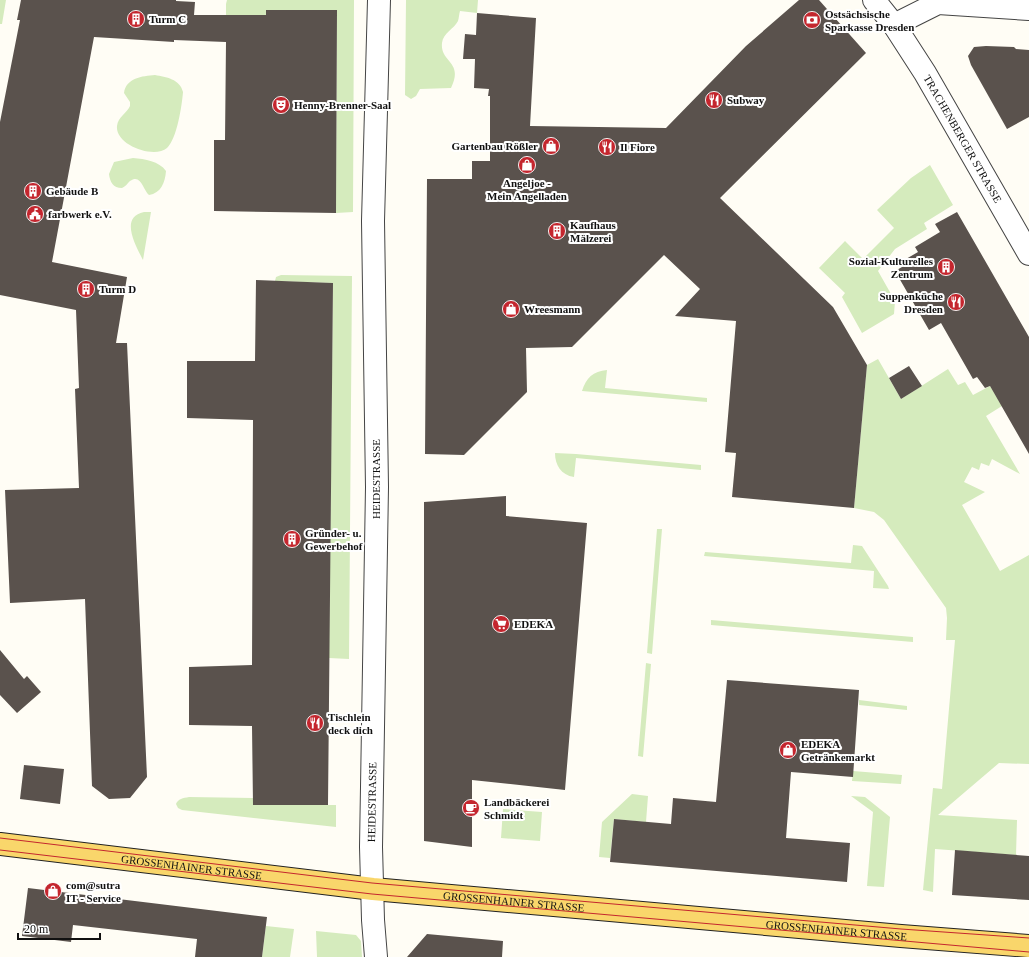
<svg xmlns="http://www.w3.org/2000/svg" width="1029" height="957" viewBox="0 0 1029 957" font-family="Georgia,serif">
<rect width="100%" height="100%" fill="#fffdf5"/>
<path fill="#d5ebbd" d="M 0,0 L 6,0 L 2,24 L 0,24 Z
M 227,0 L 354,0 L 353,212 L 336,213 L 337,10 L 267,10 L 266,15 L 226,15 L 226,4 Z
M 406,0 L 478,0 L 477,13 L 460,11 C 459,14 459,18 458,21 C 454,29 443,33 442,43 C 440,63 464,61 451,88 L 420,89 L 416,96 L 411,99 L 405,95 Z
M 155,75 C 166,77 180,79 183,92 C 182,105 177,139 167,148 C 154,159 115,145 117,126 C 118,117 127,113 130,106 L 130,102 L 124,93 C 126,78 142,76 155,75 Z
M 133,158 C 145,159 159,161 166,171 C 165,183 161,193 149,195 C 143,190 141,173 130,181 C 127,184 126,186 122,188 C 113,188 110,182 109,174 L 114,162 Z
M 930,165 L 953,205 L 924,223 L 927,229 L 895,249 L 878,271 L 895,301 L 894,314 L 862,333 L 842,297 L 845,293 L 819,268 L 845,241 L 863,259 L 894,228 L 877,210 L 911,178 Z
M 144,212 L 151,212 L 143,260 C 136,246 119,217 144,212 Z
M 281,275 L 352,276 L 349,659 L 329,658 L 333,283 L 275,281 L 276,277 Z
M 878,359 L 901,399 L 948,369 L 958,385 L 965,382 L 973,395 L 990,386 L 1002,406 L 986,416 L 1020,474 L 992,459 L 989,466 L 981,463 L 979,470 L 972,467 L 964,482 L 985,492 L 962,505 L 1000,571 L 1029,555 L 1029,764 L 999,763 L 938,815 L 1017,820 L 1016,855 L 935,849 L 933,892 L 923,890 L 933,788 L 942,789 L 955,640 L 946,640 L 947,618 L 946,608 L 884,520 L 874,512 L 854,508 L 867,365 Z
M 607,370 L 605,388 L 707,398 L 707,402 L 582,391 C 586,378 593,371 607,370 Z
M 555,453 L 576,454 L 701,465 L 701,470 L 576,458 L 574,477 C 561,475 555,465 555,453 Z
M 657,529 L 662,529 L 652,654 L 647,653 Z
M 853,545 L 862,546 L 888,586 L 889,589 L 873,588 L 874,571 L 704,556 L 705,552 L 851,563 Z
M 711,620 L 913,637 L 913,642 L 711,625 Z
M 646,663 L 651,664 L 643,757 L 638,756 Z
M 859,700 L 907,706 L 907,710 L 859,705 Z
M 853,771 L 902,775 L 901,784 L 852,781 Z
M 632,794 L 648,796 L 646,822 L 614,819 L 610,858 L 599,857 L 602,822 Z
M 851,796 L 865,797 L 890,817 L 884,887 L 867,886 L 873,812 Z
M 189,797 L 253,798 L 253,805 L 336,805 L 336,827 L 182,810 L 178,808 L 176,804 C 178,799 183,798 189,797 Z
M 503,809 L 542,812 L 540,841 L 501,838 Z
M 266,926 L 294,929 L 290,957 L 262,957 Z
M 316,931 L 356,935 L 361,941 L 362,957 L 317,957 Z"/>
<path fill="#5a524d" d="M 21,0 L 176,0 L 176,1 L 195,2 L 194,15 L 266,15 L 266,10 L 337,10 L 336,213 L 214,211 L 214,140 L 225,140 L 226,42 L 174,40 L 174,42 L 94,37 L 52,262 L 127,277 L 116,343 L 127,343 L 147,777 L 130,798 L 109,799 L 92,786 L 85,599 L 10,603 L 5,490 L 79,488 L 75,389 L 79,388 L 76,310 L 0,295 L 0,122 L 20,20 L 17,20 Z
M 799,0 L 819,0 L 866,53 L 720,198 L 833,307 L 867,365 L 854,508 L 732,497 L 736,453 L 725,452 L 736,321 L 675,316 L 700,289 L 664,255 L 572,347 L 526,348 L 527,392 L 464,455 L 425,454 L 427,179 L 472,179 L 472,161 L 490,161 L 490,96 L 488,96 L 489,89 L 474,88 L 475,59 L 463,59 L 465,34 L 476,35 L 477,13 L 536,18 L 530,126 L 666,128 L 746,46 Z
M 986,46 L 1014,47 L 1016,49 L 1029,50 L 1029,117 L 1007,129 L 971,65 L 968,56 L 974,47 Z
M 957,212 L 1029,337 L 1029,454 L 990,386 L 985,388 L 977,377 L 973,379 L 941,323 L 929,330 L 895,271 L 909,263 L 906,259 L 918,252 L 915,247 L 940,232 L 935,224 Z
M 256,280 L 333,283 L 328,805 L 253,805 L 252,726 L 189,725 L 189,667 L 252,665 L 253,420 L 187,418 L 187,361 L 255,361 Z
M 909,366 L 922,386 L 901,399 L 889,378 Z
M 506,496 L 506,516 L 587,523 L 565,790 L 472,780 L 472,847 L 424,841 L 424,502 Z
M 0,650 L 24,679 L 27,676 L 41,692 L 17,713 L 0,695 Z
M 727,680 L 859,690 L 853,777 L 791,772 L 786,838 L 850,843 L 847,882 L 610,862 L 614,819 L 671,824 L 673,798 L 716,802 Z
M 24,765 L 64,769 L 60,804 L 20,799 Z
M 955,850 L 1029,856 L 1029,900 L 952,895 Z
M 28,888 L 267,917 L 262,957 L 195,957 L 197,939 L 73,925 L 71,942 L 22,936 Z
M 427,934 L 503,941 L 502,957 L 407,957 Z"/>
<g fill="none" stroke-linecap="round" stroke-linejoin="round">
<g stroke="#444" stroke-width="24">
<g id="minor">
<path id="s1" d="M 874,0 L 894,25 L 925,73 L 1029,254"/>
<path d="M 894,25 L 938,3 L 1029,9"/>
<path id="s2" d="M 376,957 L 373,920 L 371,847 L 377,487 L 373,221 L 379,0"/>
</g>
</g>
<g stroke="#222" stroke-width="24">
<g id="major">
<path id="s3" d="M 0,844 L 373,889 L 901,936 L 1029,946"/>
</g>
</g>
<use href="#minor" stroke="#fff" stroke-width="22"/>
<use href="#major" stroke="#f9d66b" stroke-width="22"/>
<path stroke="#c4262e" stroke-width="1" d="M 0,838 L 372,883 L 901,929 L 1029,938
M 0,850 L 372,894 L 1029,952"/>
</g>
<defs>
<g id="building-disc" transform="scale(0.9)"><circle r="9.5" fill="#c4262e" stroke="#fff"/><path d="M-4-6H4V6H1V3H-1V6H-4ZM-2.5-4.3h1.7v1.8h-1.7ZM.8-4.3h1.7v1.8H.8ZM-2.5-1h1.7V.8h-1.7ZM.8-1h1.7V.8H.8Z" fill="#fff"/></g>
<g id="bank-disc" transform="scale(0.9)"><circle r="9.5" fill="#c4262e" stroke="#fff"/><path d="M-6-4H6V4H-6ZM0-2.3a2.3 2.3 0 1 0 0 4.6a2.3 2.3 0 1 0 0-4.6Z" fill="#fff"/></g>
<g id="restaurant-disc" transform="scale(0.9)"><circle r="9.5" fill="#c4262e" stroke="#fff"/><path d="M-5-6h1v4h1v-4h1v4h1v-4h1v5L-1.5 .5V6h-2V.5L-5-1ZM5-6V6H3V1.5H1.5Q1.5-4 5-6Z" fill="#fff"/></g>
<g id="theatre-disc" transform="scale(0.9)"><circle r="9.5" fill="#c4262e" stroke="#fff"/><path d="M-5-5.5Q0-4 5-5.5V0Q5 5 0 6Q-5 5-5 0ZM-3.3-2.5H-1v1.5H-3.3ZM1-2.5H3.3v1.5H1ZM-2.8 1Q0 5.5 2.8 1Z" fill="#fff"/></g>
<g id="shop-disc" transform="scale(0.9)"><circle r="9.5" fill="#c4262e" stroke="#fff"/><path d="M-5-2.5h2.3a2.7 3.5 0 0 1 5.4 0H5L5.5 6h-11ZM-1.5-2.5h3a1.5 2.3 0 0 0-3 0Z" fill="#fff"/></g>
<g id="civic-disc" transform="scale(0.9)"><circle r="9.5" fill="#c4262e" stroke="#fff"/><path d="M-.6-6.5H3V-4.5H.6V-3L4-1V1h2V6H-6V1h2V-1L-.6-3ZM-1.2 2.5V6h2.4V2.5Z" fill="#fff"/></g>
<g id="supermarket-disc" transform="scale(0.9)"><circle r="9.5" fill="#c4262e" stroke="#fff"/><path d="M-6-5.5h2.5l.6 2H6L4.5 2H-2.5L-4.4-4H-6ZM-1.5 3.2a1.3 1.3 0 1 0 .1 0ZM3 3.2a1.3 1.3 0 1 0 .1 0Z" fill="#fff"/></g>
<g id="cafe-disc" transform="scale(0.9)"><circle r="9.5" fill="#c4262e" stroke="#fff"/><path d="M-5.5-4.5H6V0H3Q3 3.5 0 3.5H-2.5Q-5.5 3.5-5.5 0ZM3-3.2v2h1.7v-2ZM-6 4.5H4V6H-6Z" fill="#fff"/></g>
</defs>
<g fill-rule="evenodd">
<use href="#building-disc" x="136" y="19"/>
<use href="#bank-disc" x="812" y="20"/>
<use href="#restaurant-disc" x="714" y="100"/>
<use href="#theatre-disc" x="281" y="105"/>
<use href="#shop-disc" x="551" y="146"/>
<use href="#restaurant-disc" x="607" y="147"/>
<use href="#shop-disc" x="527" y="165"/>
<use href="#building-disc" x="33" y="191"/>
<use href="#civic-disc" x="35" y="214"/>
<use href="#building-disc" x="557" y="231"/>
<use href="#building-disc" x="946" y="267"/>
<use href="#building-disc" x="86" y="289"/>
<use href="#restaurant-disc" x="956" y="302"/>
<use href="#shop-disc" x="511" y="309"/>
<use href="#building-disc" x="292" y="539"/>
<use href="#supermarket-disc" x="501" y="624"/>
<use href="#restaurant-disc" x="315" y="723"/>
<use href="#shop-disc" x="788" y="750"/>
<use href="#cafe-disc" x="471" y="808"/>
<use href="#shop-disc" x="53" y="891"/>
</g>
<g text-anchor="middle" stroke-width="4" stroke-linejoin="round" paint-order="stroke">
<g font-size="11" font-weight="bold" fill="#111" stroke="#fff" text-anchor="start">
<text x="825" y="18">Ostsächsische<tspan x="825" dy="13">Sparkasse Dresden</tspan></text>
<text x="149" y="23">Turm C</text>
<text x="727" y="104">Subway</text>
<text x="294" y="109">Henny-Brenner-Saal</text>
<text x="538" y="150" text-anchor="end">Gartenbau Rößler</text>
<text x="620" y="151">Il Fiore</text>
<text x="527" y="187" text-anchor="middle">Angeljoe -<tspan x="527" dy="13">Mein Angelladen</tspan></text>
<text x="46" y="195">Gebäude B</text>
<text x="48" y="218">farbwerk e.V.</text>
<text x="570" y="229">Kaufhaus<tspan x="570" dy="13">Mälzerei</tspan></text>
<text x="933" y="265" text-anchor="end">Sozial-Kulturelles<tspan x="933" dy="13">Zentrum</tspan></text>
<text x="99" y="293">Turm D</text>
<text x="943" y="300" text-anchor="end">Suppenküche<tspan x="943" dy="13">Dresden</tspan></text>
<text x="524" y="313">Wreesmann</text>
<text x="305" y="537">Gründer- u.<tspan x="305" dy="13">Gewerbehof</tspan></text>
<text x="514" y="628">EDEKA</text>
<text x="328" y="721">Tischlein<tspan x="328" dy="13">deck dich</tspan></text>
<text x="801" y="748">EDEKA<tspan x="801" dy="13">Getränkemarkt</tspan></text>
<text x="484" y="806">Landbäckerei<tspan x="484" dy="13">Schmidt</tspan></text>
<text x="66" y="889">com@sutra<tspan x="66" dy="13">IT - Service</tspan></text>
</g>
<g font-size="11" fill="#111" stroke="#fff">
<text dy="4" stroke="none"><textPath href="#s1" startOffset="165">TRACHENBERGER STRASSE</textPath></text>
<text transform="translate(376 479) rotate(-90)" y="4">HEIDESTRASSE</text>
<text dy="4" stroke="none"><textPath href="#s2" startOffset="155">HEIDESTRASSE</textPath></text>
<text dy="4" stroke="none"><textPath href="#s3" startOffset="193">GROSSENHAINER STRASSE</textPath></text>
<text dy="4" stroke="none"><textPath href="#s3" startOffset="517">GROSSENHAINER STRASSE</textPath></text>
<text dy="4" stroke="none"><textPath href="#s3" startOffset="841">GROSSENHAINER STRASSE</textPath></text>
</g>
</g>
<path d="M18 933v6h82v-6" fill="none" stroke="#111111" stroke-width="2"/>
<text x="24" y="933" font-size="12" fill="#111111" stroke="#ffffff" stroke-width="3" paint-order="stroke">20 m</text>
</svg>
